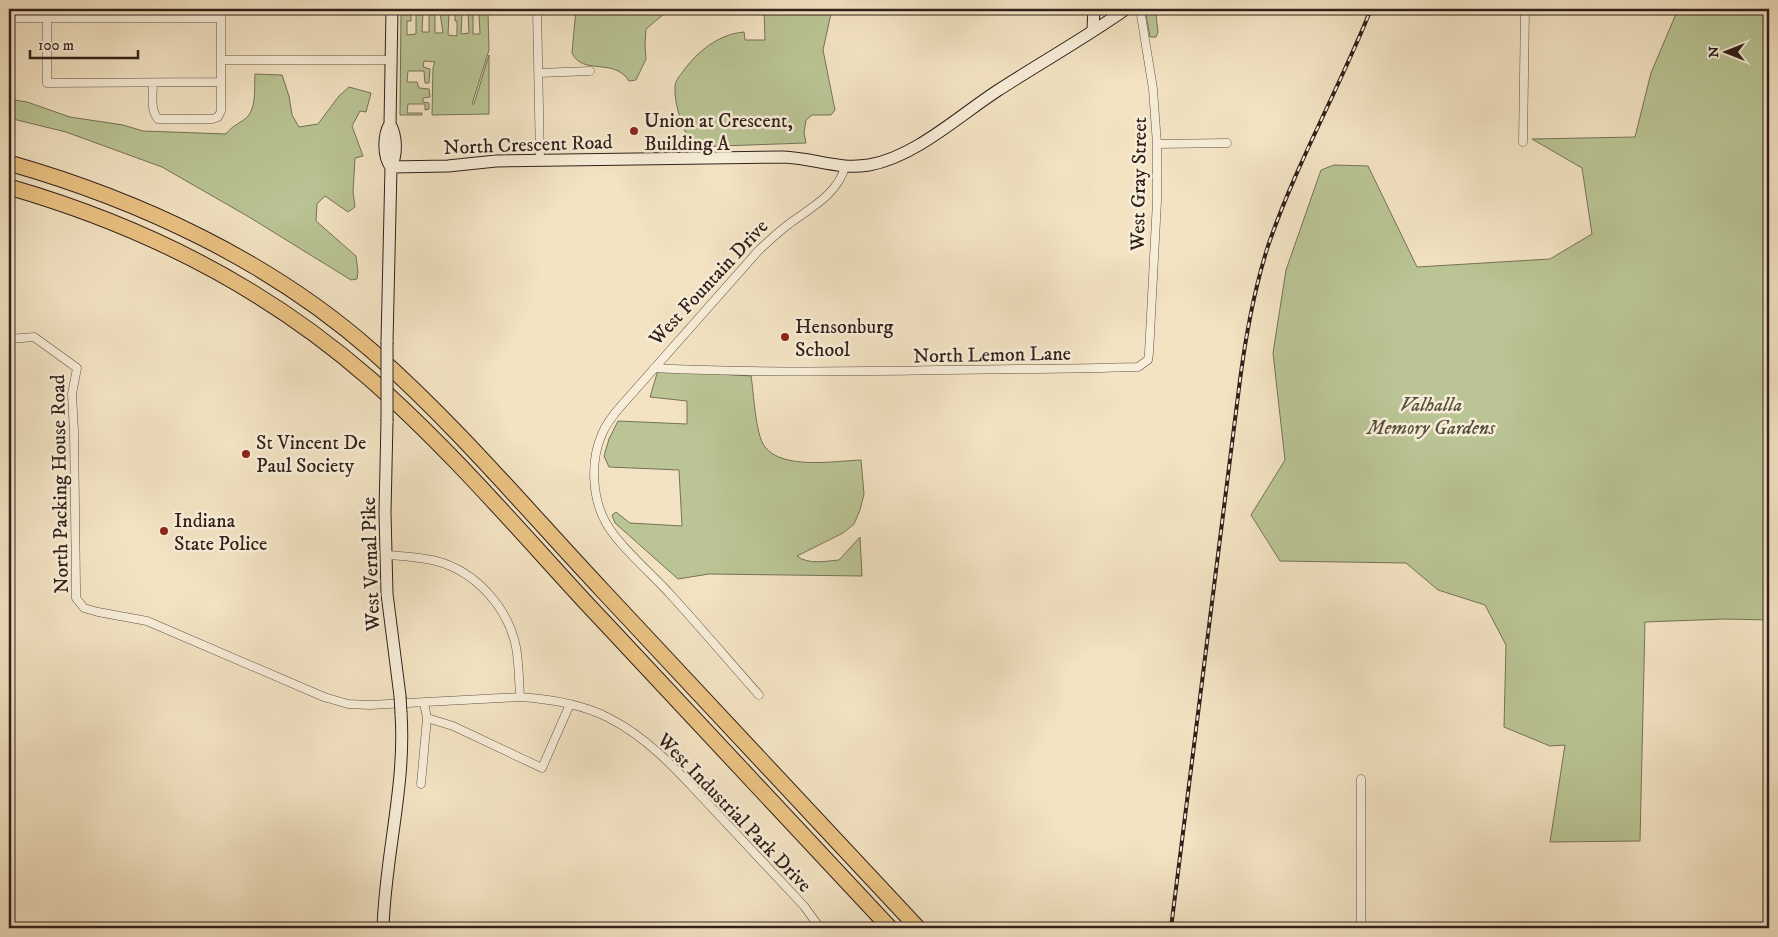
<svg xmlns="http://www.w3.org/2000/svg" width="1778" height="937" viewBox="0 0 1778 937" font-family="'IM FELL DW Pica',serif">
<rect width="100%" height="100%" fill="#f3e3c3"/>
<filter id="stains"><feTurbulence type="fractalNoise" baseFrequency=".004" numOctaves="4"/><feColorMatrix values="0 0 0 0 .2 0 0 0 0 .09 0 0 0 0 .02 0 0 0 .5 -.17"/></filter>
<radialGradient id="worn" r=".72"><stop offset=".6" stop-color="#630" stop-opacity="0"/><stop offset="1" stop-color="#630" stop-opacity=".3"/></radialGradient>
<path fill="#bac494" stroke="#757258" d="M 576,9 L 670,9 L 646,29 L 645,45 L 646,59 L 636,80 L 629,81 C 614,57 583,76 572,53 Z
M 764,9 L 832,9 L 823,50 L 835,110 L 831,115 L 812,115 L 806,120 L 804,133 L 806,143 L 692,147 C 684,129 674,107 675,87 C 675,80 680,76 684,70 C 698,51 719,34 744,32 L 745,40 L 765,40 Z
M 1145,9 L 1157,9 L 1159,13 L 1156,15 L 1158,32 L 1156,37 L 1150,37 Z
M 1678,9 L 1769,9 L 1769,620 L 1725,619 L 1645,622 L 1640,841 L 1550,842 L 1565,745 L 1550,746 L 1504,727 L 1506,645 L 1485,605 L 1438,590 L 1406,563 L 1280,561 L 1251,515 L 1285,460 L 1273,353 L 1286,270 L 1321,170 L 1334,165 L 1368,166 L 1417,267 L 1550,259 L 1592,234 L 1582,168 L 1532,139 L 1635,137 L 1651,73 Z
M 468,12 L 473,13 L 473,34 L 480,34 L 479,13 L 488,13 L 489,50 L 472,104 L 474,104 L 489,55 L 489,114 L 432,115 L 433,68 L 435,62 L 424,61 L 423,67 L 430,69 L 429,83 L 425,83 L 424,71 L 408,71 L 407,82 L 417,82 L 419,88 L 429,89 L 430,97 L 423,98 L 423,102 L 429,103 L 429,109 L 425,110 L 425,104 L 408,104 L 407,113 L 422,113 L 422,115 L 400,115 L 401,13 L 411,13 L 411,21 L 407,21 L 407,35 L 416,34 L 416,13 L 423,13 L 422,32 L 429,32 L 429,13 L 435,13 L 435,33 L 443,33 L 440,13 L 449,13 L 448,35 L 457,36 L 457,21 L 455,21 L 455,13 L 462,13 L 461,34 L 469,33 Z
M 255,74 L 282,75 L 289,96 L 292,115 L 299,127 L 318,124 L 339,96 L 349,87 L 371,93 L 366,112 L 360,111 L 352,126 L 363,156 L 355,158 L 353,192 L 355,207 L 348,212 L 325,196 L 317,204 L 316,221 L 356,256 L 358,272 L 357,279 L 351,280 L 249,217 L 162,167 L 66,132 L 9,118 L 9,99 L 27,102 L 70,117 L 123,125 L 143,131 L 226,134 C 231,127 238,124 245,119 C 257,110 254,88 255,74 Z
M 658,370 L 751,376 C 754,393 755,434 765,447 C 783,470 835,461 861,460 L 864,494 L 860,510 L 854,524 L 843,533 L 797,556 C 808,565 826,561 839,560 L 860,537 L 862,576 L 709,574 L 678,579 L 615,523 L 612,515 L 616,512 L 630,523 L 682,526 L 679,470 L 609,467 L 604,456 L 609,439 L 618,421 L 687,424 L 687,401 L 650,397 Z"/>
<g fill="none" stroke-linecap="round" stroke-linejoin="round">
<g stroke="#615145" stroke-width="9">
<path id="street" d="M 47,9 L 47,83 L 221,82
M 537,9 L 540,160
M 9,18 L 221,18
M 221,60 L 391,60
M 539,73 L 590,71
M 153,83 C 153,94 150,110 158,119 L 212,119 L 218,117 L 221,111 L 221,9
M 1523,142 L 1525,9
M 1157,144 L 1227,143
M 9,339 L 34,337 L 77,368 L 72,394 L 74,431 L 76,587 L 76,598 L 84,608 L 98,612 L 147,621 L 324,697 L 348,704 L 370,705 L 520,697
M 654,368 C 749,373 843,372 938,370 C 1004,369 1071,369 1138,367 L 1148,360 L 1149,353 L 1157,201 L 1157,144 L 1153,89 L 1140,9
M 386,555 C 402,556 419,557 436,561 C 475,571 508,607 516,647 C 519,663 519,681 520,697 C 550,699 582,704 609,718 C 652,740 682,776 715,811 C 744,842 774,874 804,906 L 820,928
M 759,695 C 729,661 700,627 670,594 C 652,574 619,546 606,523 C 592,498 590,461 602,434 C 606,424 614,414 621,406 L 759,250 C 769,241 778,232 789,224 C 810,208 837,195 845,167
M 424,703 L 427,718 L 453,726 L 542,768 L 570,704
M 421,784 L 427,718
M 1361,928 L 1361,779"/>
</g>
<g stroke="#30201b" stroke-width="13">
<path id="secondary" d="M 1093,29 L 1094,9
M 391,167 L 448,166 L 496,161 L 783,157 C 814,158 837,170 869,165 C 915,157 960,115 997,91 C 1040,63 1085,38 1126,9
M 391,167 C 383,157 383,135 390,124 L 392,9
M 387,342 L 391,167 C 397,155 397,136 390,124
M 387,421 L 385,513 L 387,594 L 400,696
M 383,928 C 385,856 406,786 401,713"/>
</g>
<g stroke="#30201b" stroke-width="17">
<path id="highway" d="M 9,163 C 139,200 270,261 372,351 C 456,425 527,510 603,591 C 708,704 813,816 918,928
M 9,187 C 141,225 265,287 369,378 C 448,447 518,529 589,606 C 690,713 790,821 890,928"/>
</g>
<use href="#street" stroke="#f7edd8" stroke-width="8"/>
<use href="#secondary" stroke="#f7edd8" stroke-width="11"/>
<use href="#highway" stroke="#eac282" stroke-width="15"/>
<g stroke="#30201b" stroke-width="4">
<path id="rail" d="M 1171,928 L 1240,380 C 1246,334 1254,290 1268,246 C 1296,164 1339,89 1371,9"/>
</g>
<use href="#rail" stroke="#f7edd8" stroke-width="2" stroke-dasharray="5.5" stroke-linecap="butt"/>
<g stroke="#30201b" stroke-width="13" stroke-linecap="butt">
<path id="secondary-bridge" d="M 387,421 L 387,342
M 400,696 L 401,713"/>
</g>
<use href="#secondary-bridge" stroke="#f7edd8" stroke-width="11"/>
</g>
<g fill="#8f2418" stroke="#f7edd8" stroke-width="2">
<circle cx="634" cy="131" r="5"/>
<circle cx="785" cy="337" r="5"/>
<circle cx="246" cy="454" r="5"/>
<circle cx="164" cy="531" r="5"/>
</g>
<g text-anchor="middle" stroke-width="5" stroke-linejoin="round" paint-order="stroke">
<g font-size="20" fill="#30201b" stroke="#f7edd8" text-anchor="start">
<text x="644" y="127">Union at Crescent,<tspan x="644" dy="23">Building A</tspan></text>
<text x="795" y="333">Hensonburg<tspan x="795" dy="23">School</tspan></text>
<text x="256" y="449">St Vincent De<tspan x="256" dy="23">Paul Society</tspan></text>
<text x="174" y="527">Indiana<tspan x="174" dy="23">State Police</tspan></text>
</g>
<g font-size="20" fill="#30201b" stroke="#f7edd8">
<text transform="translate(528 144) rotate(-2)" y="7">North Crescent Road</text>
<text transform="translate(1138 184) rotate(-89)" y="7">West Gray Street</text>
<text transform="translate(708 282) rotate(-47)" y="7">West Fountain Drive</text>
<text transform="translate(992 354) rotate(-1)" y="7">North Lemon Lane</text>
<text transform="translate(59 484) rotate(-91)" y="7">North Packing House Road</text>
<text transform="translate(370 564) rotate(-92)" y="7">West Vernal Pike</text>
<text transform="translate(735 812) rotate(46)" y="7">West Industrial Park Drive</text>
</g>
<g font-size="20" font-style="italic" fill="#59513f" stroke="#f7edd8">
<text x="1431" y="411">Valhalla<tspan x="1431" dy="23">Memory Gardens</tspan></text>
</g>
</g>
<rect width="1778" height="937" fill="none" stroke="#f3e3c3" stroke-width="30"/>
<rect x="10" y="10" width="1758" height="917" fill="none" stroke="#30201b" stroke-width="2.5"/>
<rect x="15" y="15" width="1748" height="907" fill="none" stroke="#30201b"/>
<g transform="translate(1726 52) rotate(270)" stroke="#f7edd8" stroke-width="4" paint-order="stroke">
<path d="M0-4L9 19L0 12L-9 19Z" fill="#30201b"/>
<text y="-8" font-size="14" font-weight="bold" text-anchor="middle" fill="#30201b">N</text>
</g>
<path d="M30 50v8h108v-8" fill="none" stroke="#30201b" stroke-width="2.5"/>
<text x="38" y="50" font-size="15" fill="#30201b" stroke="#f7edd8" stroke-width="4" paint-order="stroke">100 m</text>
<rect width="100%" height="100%" filter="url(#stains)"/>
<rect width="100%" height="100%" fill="url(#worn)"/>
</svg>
